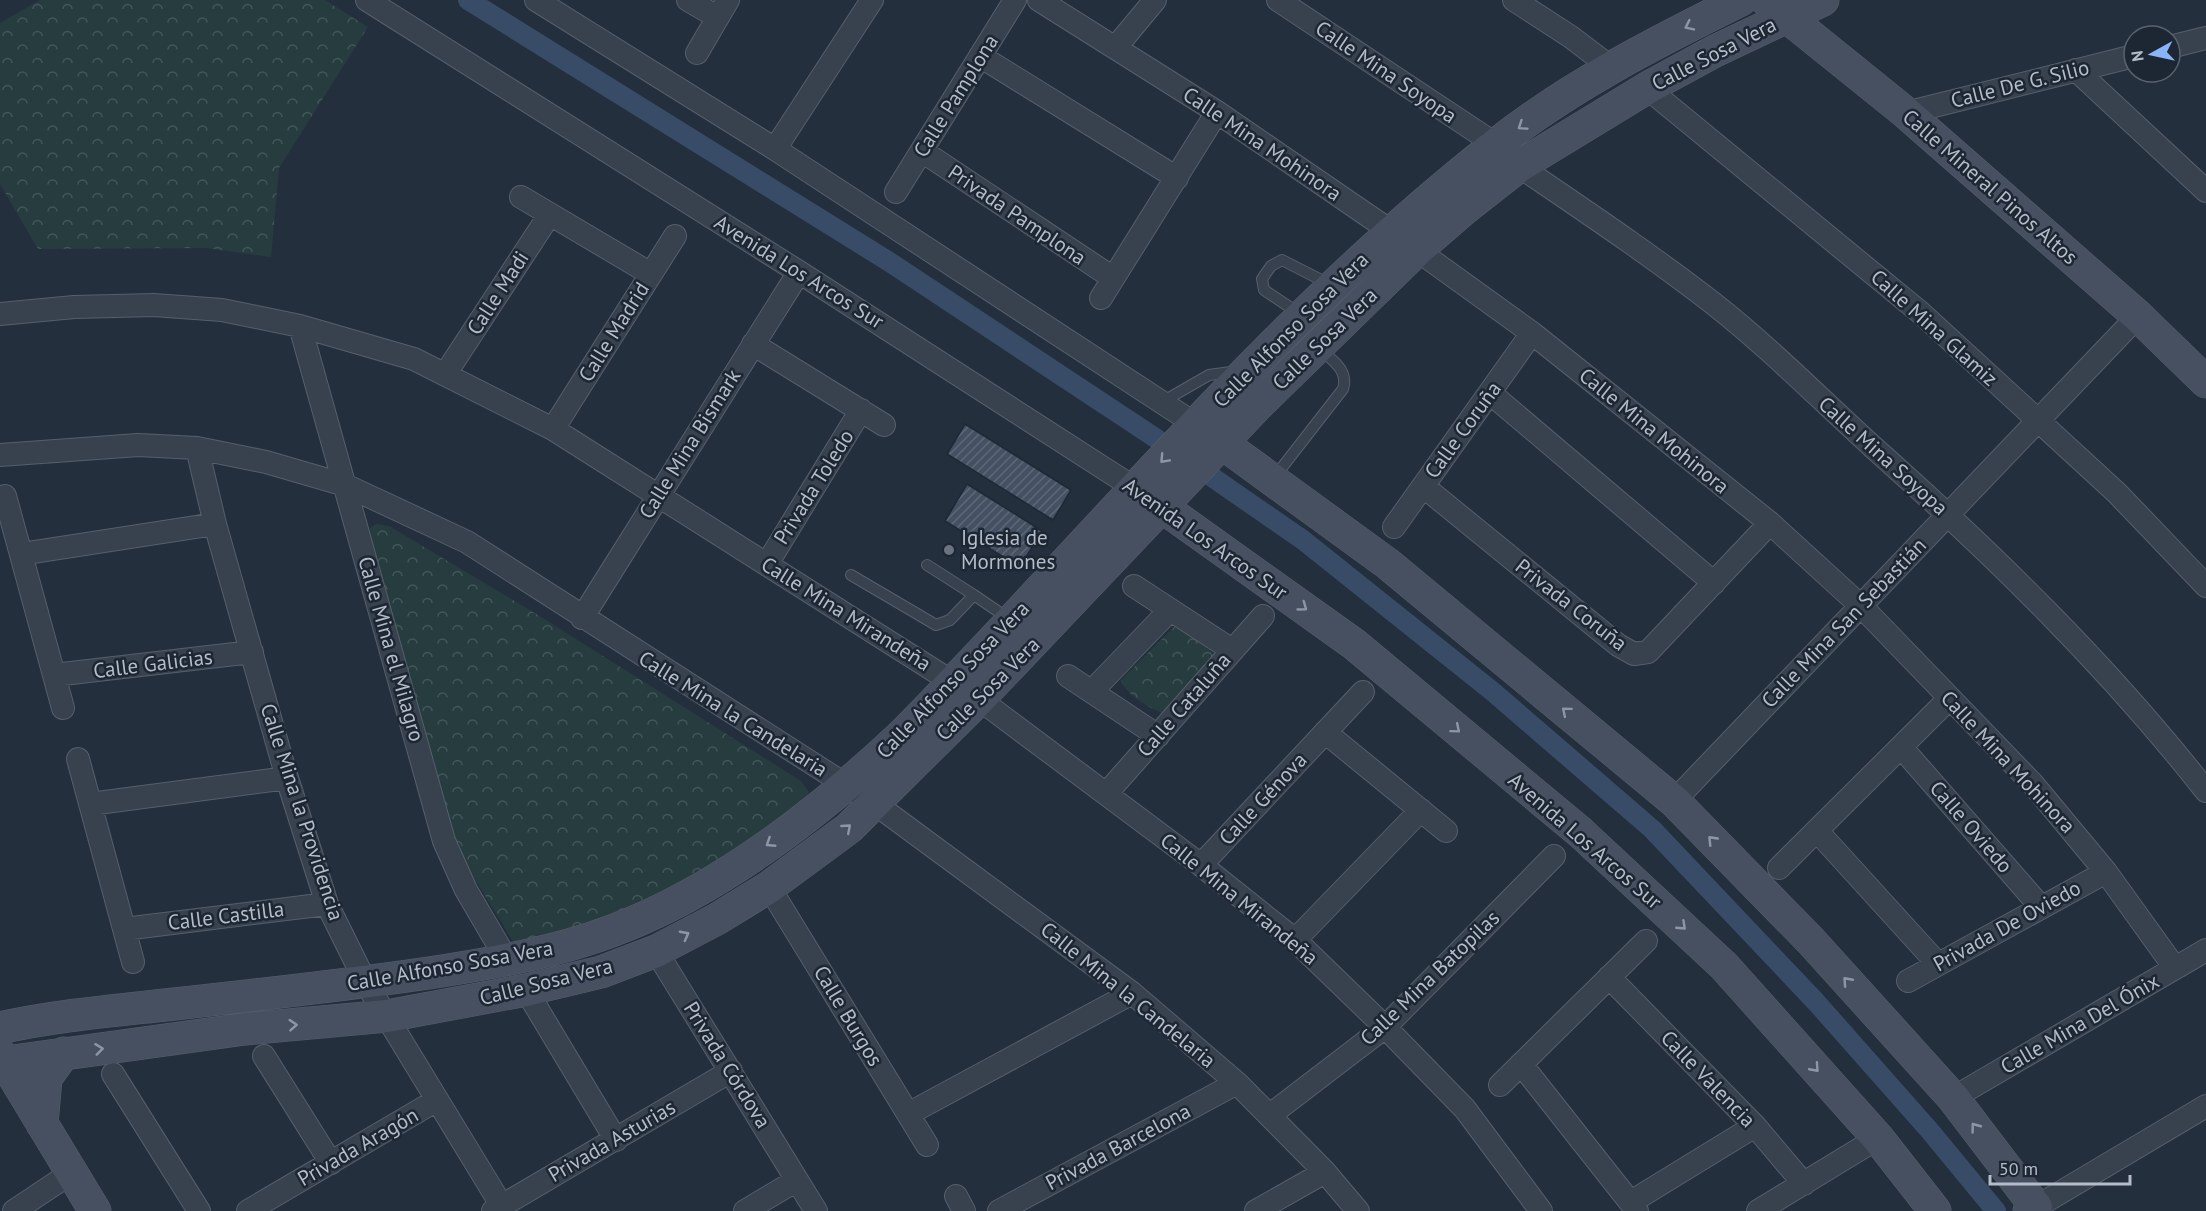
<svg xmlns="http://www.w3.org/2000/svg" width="2206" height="1211" viewBox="0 0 2206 1211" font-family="'PT Sans',sans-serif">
<defs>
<pattern id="forest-crowns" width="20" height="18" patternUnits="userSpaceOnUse" patternTransform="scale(1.5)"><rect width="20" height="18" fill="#263c3f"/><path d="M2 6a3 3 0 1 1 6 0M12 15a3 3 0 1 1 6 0" fill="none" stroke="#435659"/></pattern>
<pattern id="building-hatch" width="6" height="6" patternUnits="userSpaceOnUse" patternTransform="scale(1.5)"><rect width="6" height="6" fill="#455162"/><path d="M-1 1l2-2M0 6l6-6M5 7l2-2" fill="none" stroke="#5d6877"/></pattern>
</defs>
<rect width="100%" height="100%" fill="#242f3e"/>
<path fill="url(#forest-crowns)" d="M 40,0 L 325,0 L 368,27 L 279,168 L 271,257 L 207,248 L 38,249 L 0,184 L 0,23 Z
M 376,524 L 389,526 L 538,615 L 801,781 L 809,792 L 805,799 L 731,856 L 671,892 L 519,951 L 468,868 L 448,821 L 371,544 L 370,528 Z
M 1177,624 L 1216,656 L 1169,716 C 1152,709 1127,697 1121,680 Z"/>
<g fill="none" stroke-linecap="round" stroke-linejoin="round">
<path stroke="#394c67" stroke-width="20" d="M 468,0 L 888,261 L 1157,439
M 1212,477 L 1303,540 L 1492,691 L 1652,829 L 1816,1002 L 1930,1131 L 1996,1211"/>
</g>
<path fill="url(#building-hatch)" stroke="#1f2835" stroke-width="1.5" d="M 965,424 L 1071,490 L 1053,520 L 947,454 Z
M 967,484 L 1042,531 L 1020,567 L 945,521 Z"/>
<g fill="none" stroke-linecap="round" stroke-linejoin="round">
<g stroke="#565f6c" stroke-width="12">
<path id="lane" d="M 1300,314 L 1264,290 L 1262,279 L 1271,266 L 1282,260 L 1331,285
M 1162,402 L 1209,375 L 1238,371
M 1273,479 L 1343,389 C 1349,370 1332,360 1320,349
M 927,565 L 974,595
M 851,575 L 936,625 L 950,620 L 974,595 L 1009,619"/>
</g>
<g stroke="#565f6c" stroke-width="24">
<path id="street" d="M 367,0 L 799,272 L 1136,489
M 536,0 L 775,149 L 1195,424
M 688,0 L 717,17
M 1039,0 L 1217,112 L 1392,232 L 1532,333 L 1770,523 L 1861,606 L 2032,783 L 2106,872 L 2175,968
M 1278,0 L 1495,144
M 1514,0 L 1571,37 L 1613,69
M 1116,47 L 1155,0
M 2170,47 L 2206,38
M 697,53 L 728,0
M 980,56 L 1177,178
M 2076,70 L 2206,191
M 1647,88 L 1921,313 L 2117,493 L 2206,586
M 1906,113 L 2134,56
M 775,149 L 872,0
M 922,151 L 1113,278
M 1519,166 C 1585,211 1651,255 1714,304 C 1770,348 1821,400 1874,448 C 1993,554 2107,665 2206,791
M 896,192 L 1015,0
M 521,197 L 651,274
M 1101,298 L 1217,112
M 0,314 L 74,307 L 154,305 L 222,310 L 300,326 L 414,359 L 553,429 L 979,699 L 1201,865 L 1295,940 L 1385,1027 L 1465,1109 L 1541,1211
M 300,326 L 444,841 L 466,890 L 507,960
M 753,344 L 884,425
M 446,373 L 550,214
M 1490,393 L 1714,583
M 553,429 L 675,236
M 197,448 L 215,524 L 287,778 L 327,904 L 366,983 L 505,1211
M 0,455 L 138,445 L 197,448 L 266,462 L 345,485 L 467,542 L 874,803 L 1132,993 L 1237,1083 L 1325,1172 L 1358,1211
M 1423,486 L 1618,645 L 1634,654 L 1648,652 L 1770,523
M 5,496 L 63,708
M 1394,527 L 1532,333
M 21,554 L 215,524
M 767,564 L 861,410
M 1134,586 L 1232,650
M 582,618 L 799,272
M 54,675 L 252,652
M 1068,676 L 1158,736
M 1092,691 L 1170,610
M 1325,732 L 1446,831
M 1901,747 L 2041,907
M 78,759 L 133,962
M 1106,794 L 1263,616
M 1674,801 L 2138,316
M 90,804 L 287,778
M 1818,832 L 1938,964
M 1201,865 L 1363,692
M 1779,868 L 1950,698
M 769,887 L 927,1145
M 124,929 L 327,904
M 1295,940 L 1421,810
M 656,951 L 816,1211
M 1609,977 L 1755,1126 L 1804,1184
M 1908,981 L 2106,872
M 526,990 L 616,1140
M 264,1056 L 331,1163
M 1521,1064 L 1637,1211
M 113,1074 L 199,1211
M 1500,1085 L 1646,941
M 1953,1098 L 2206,950
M 908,1114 L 1132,993
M 1270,1115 L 1385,1027 L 1554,856
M 956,1196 L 964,1211
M 1631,1202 L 1755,1126
M 14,1211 L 71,1173
M 248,1211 L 437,1100
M 493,1211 L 731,1071
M 745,1211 L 797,1180
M 999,1211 L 1237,1083
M 1256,1211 L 1325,1172
M 1758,1211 L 1878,1138
M 2040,1211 L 2036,1207 L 2206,1106"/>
</g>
<g stroke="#565f6c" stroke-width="33">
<path id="secondary" d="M 1766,0 L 1906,113 L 2138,316 L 2206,382
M 1204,430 L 1388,564 L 1674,801 L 1811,941 L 1953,1098 L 2036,1207 L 2029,1211
M 1144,494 L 1354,644 L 1580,832 L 1724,966 L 1878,1138 L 1935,1211
M 0,1028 C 54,1016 110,1011 165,1005 C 257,995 350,985 442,971 C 498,962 555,952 609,932 C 718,892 819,813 903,734 C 1098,536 1275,318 1494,146 C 1568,87 1656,42 1741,0
M 0,1054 L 95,1211
M 0,1063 L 245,1029 L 387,1016 L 526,990 L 601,972 L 656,951 L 717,919 L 769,887 L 849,828 L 979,699 L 1258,405 L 1417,250 L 1463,210 L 1519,166 L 1647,88 L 1715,51 L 1823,0
M 42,1124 L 46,1078 L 64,1053"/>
</g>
<use href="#lane" stroke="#38414e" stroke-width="10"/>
<use href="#street" stroke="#38414e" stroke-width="22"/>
<use href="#secondary" stroke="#465061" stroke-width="32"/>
</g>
<defs><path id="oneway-chevron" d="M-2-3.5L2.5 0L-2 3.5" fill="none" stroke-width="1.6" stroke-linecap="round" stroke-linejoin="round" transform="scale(1.5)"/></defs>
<g stroke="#8e96a5">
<use href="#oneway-chevron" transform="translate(1689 26) rotate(154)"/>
<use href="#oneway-chevron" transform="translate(1522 126) rotate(146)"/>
<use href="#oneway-chevron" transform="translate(1164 459) rotate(133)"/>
<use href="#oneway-chevron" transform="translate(1303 607) rotate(36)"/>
<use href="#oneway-chevron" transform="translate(1566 711) rotate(-140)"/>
<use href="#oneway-chevron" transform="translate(1456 729) rotate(40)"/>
<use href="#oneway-chevron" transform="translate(847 828) rotate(-41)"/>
<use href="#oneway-chevron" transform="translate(1712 840) rotate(-134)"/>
<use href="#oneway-chevron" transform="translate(770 843) rotate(147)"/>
<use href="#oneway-chevron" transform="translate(1682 926) rotate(43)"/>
<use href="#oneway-chevron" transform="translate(685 935) rotate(-28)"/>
<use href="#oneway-chevron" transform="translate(1847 981) rotate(-132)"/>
<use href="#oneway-chevron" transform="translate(293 1025) rotate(-4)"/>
<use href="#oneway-chevron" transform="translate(99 1049) rotate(-7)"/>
<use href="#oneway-chevron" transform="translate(1815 1068) rotate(48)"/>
<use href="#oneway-chevron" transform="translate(1975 1127) rotate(-127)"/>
</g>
<circle fill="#6b7280" stroke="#1d2633" stroke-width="2" cx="949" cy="550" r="6"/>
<g text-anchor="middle" stroke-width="5" stroke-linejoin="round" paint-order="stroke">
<g font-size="21" fill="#b4bcc9" stroke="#1d2633">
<text transform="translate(1714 54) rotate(-27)" y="7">Calle Sosa Vera</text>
<text transform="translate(1386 72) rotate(34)" y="7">Calle Mina Soyopa</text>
<text transform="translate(2020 84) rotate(-14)" y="7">Calle De G. Silio</text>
<text transform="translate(956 96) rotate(-58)" y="7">Calle Pamplona</text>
<text transform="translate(1262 144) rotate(34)" y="7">Calle Mina Mohinora</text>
<text transform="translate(1990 187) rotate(41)" y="7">Calle Mineral Pinos Altos</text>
<text transform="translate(1017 215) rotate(34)" y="7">Privada Pamplona</text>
<text transform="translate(799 272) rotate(32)" y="7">Avenida Los Arcos Sur</text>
<text transform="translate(498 293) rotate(-57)" y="7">Calle Madi</text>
<text transform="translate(1934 328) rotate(42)" y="7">Calle Mina Glamiz</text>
<text transform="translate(1291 330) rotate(-45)" y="7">Calle Alfonso Sosa Vera</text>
<text transform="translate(614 332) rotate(-58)" y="7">Calle Madrid</text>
<text transform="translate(1325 339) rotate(-44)" y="7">Calle Sosa Vera</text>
<text transform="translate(1463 430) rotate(-54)" y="7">Calle Coruña</text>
<text transform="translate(1654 431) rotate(39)" y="7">Calle Mina Mohinora</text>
<text transform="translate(690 444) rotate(-58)" y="7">Calle Mina Bismark</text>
<text transform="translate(1883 456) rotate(42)" y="7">Calle Mina Soyopa</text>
<text transform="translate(814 487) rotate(-58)" y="7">Privada Toledo</text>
<text transform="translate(1205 539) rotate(35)" y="7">Avenida Los Arcos Sur</text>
<text transform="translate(1571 605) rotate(38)" y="7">Privada Coruña</text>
<text transform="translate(846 614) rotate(32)" y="7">Calle Mina Mirandeña</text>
<text transform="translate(1844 623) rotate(-46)" y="7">Calle Mina San Sebastián</text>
<text transform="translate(391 649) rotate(74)" y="7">Calle Mina el Milagro</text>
<text transform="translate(153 664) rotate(-7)" y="7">Calle Galicias</text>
<text transform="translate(953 680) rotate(-46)" y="7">Calle Alfonso Sosa Vera</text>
<text transform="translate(988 689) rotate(-45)" y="7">Calle Sosa Vera</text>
<text transform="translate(1184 705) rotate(-49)" y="7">Calle Cataluña</text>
<text transform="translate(733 714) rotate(32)" y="7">Calle Mina la Candelaria</text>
<text transform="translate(2008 762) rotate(47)" y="7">Calle Mina Mohinora</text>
<text transform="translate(1263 799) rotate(-47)" y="7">Calle Génova</text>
<text transform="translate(302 812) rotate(72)" y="7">Calle Mina la Providencia</text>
<text transform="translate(1971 827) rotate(49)" y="7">Calle Oviedo</text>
<text transform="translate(1585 841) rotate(41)" y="7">Avenida Los Arcos Sur</text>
<text transform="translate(1239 899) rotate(39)" y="7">Calle Mina Mirandeña</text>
<text transform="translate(226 916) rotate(-7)" y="7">Calle Castilla</text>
<text transform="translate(2007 926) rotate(-29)" y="7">Privada De Oviedo</text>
<text transform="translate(450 966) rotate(-10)" y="7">Calle Alfonso Sosa Vera</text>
<text transform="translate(1430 978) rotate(-44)" y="7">Calle Mina Batopilas</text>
<text transform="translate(546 982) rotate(-14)" y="7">Calle Sosa Vera</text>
<text transform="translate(1128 995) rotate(39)" y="7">Calle Mina la Candelaria</text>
<text transform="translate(848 1016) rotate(59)" y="7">Calle Burgos</text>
<text transform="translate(2080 1024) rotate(-30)" y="7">Calle Mina Del Ónix</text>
<text transform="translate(727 1065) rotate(58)" y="7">Privada Córdova</text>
<text transform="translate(1708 1079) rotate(46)" y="7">Calle Valencia</text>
<text transform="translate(612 1141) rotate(-30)" y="7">Privada Asturias</text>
<text transform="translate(358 1147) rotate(-30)" y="7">Privada Aragón</text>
<text transform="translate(1118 1147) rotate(-28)" y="7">Privada Barcelona</text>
</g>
<g font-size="21" fill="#b4bcc9" stroke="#1d2633" text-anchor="start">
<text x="961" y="545">Iglesia de<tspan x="961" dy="24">Mormones</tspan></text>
</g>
</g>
<g transform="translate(2152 54) rotate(262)"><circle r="28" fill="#1d2633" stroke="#59626f" stroke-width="1.5"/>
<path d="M0-4.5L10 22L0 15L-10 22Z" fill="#8ab4f8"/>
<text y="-9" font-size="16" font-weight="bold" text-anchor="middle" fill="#b4bcc9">N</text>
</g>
<path d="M1990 1175v9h140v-9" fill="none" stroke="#b4bcc9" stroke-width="3"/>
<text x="1999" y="1175" font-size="18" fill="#b4bcc9" stroke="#1d2633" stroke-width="4.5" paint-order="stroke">50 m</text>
</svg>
